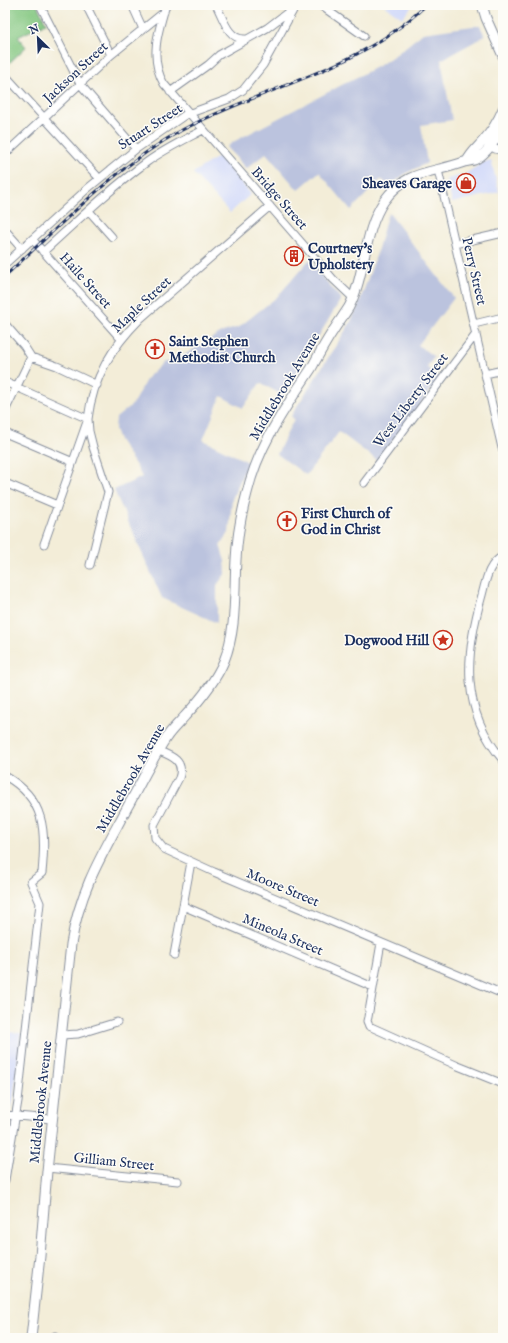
<svg xmlns="http://www.w3.org/2000/svg" width="508" height="1343" viewBox="0 0 508 1343" font-family="'IM FELL English',serif">
<rect width="100%" height="100%" fill="#fdfcf7"/>
<filter id="ink" filterUnits="userSpaceOnUse"><feTurbulence type="fractalNoise" baseFrequency=".025" numOctaves="2"/><feDisplacementMap in="SourceGraphic" scale="8" xChannelSelector="R" yChannelSelector="G"/><feConvolveMatrix kernelMatrix="1 2 1 2 8 2 1 2 1" color-interpolation-filters="sRGB"/></filter>
<filter id="wash" filterUnits="userSpaceOnUse"><feTurbulence type="fractalNoise" baseFrequency=".012" numOctaves="4" result="noise"/><feDisplacementMap in="SourceGraphic" scale="16" xChannelSelector="R" yChannelSelector="G"/><feGaussianBlur stdDeviation="0.9" result="paint"/><feColorMatrix in="noise" values="0 0 0 0 0 0 0 0 0 0 0 0 0 0 0 0 0 1.4 0 .05"/><feComposite in="paint" operator="in"/></filter>
<g filter="url(#wash)">
<rect width="100%" height="100%" fill="#f3edd8"/>
<path fill="#d1d9f9" d="M 384,5 L 413,5 L 402,18 Z
M 219,156 L 251,194 L 230,213 L 193,173 Z
M 491,160 L 499,192 L 452,203 L 447,179 L 465,174 L 484,162 Z
M 5,1032 L 21,1033 L 13,1103 L 10,1108 L 5,1110 Z"/>
<path fill="#bbc3de" d="M 473,26 L 480,26 L 485,36 L 441,60 L 452,120 L 421,125 L 427,163 L 406,173 L 390,186 L 381,179 L 351,210 L 319,172 L 298,190 L 266,153 L 246,169 L 227,147 L 233,142 L 380,65 L 398,53 L 423,33 Z
M 389,213 L 454,298 L 418,345 L 434,357 L 427,367 L 440,377 L 378,461 L 339,432 L 306,475 L 277,454 L 294,419 L 291,416 L 349,325 L 357,309 L 376,256 L 387,216 Z
M 309,260 L 341,299 L 283,395 L 260,383 L 243,408 L 221,396 L 203,440 L 248,462 L 232,499 L 229,533 L 220,545 L 225,561 L 226,573 L 217,585 L 217,623 L 162,598 L 114,490 L 142,477 L 136,466 L 119,440 L 115,429 L 116,418 L 132,405 L 147,378 L 164,362 L 173,362 L 220,333 L 239,327 L 277,297 Z"/>
<path fill="#85c882" stroke="#507c70" d="M 5,5 L 37,5 L 46,23 L 18,37 L 26,47 L 6,66 Z"/>
</g>
<g filter="url(#ink)">
<g fill="none" stroke-linecap="round" stroke-linejoin="round">
<g stroke="#878e9b" stroke-width="9">
<path id="minor" d="M 40,5 L 80,84 L 136,149
M 86,5 L 111,55
M 132,5 L 143,29
M 166,5 C 158,31 149,59 164,84 L 333,279 L 352,297
M 216,5 C 223,17 228,40 245,39
M 320,5 L 364,36
M 5,75 L 99,178
M 170,92 L 208,65 L 219,55 L 267,28 L 292,9
M 487,144 L 495,149 L 503,151
M 5,154 L 111,55 L 164,12
M 438,170 L 502,448 L 503,448
M 89,211 L 112,237
M 5,230 L 22,249
M 32,239 L 121,339
M 455,244 L 503,233
M 43,252 C 77,221 110,189 147,162 C 165,149 184,140 203,130
M 5,264 L 87,189 L 136,149 L 185,115 L 229,99 L 243,90 L 263,65 L 296,5
M 5,324 L 24,346 L 31,357 L 57,366 L 97,385
M 474,324 L 503,317
M 485,374 L 503,370
M 5,382 L 88,419 L 89,431 L 93,447 L 108,492 L 90,565
M 5,411 L 31,357
M 5,433 L 73,462
M 5,483 L 57,505
M 364,483 L 476,334
M 44,544 L 88,419 C 93,377 112,347 141,318 L 270,206
M 503,556 C 488,564 486,580 482,595 C 465,654 460,710 503,760
M 159,751 C 172,756 185,761 179,778 L 154,825 L 155,838 L 164,849 L 214,872 L 503,994
M 5,776 C 46,799 46,831 42,873 L 31,882 L 40,903 L 18,1101 L 5,1180
M 183,906 L 373,987
M 381,943 L 368,1017 L 367,1021 L 369,1026 L 458,1066 L 503,1084
M 174,955 L 191,862
M 61,1035 L 78,1034 L 117,1022
M 5,1115 L 52,1119
M 47,1168 L 178,1181
M 55,1338 L 55,1336"/>
</g>
<g stroke="#878e9b" stroke-width="11">
<path id="major" d="M 482,5 L 486,18 L 503,56
M 467,161 C 471,153 477,148 483,141 C 492,131 498,121 503,109
M 31,1338 L 40,1256 L 47,1171 L 71,944 C 80,889 103,853 128,806 C 141,783 152,759 166,738 C 171,730 179,723 185,716 C 201,699 215,682 224,661 C 237,629 234,594 236,560 C 237,537 241,515 247,493 C 258,446 285,408 311,369 C 318,356 325,343 333,331 C 338,323 344,315 349,307 C 366,274 363,232 384,201 C 407,169 432,174 464,162 C 467,161 471,161 474,160 C 485,156 497,138 503,128"/>
</g>
<use href="#minor" stroke="#fff" stroke-width="7"/>
<use href="#major" stroke="#fff" stroke-width="9"/>
<g stroke="#1b2f5e" stroke-width="3">
<path id="rail" d="M 5,276 C 61,225 115,167 182,130 C 264,86 357,72 426,5"/>
</g>
<use href="#rail" stroke="#fdfcf7" stroke-width="1.5" stroke-dasharray="4.5" stroke-linecap="butt"/>
</g>
</g>
<defs>
<g id="shop-ring" transform="scale(1)"><circle r="9.5" fill="#fdfcf7" stroke="#c8321e" stroke-width="1.5"/><path d="M-5-2.5h2.3a2.7 3.5 0 0 1 5.4 0H5L5.5 6h-11ZM-1.5-2.5h3a1.5 2.3 0 0 0-3 0Z" fill="#c8321e"/></g>
<g id="building-ring" transform="scale(1)"><circle r="9.5" fill="#fdfcf7" stroke="#c8321e" stroke-width="1.5"/><path d="M-4-6H4V6H1V3H-1V6H-4ZM-2.5-4.3h1.7v1.8h-1.7ZM.8-4.3h1.7v1.8H.8ZM-2.5-1h1.7V.8h-1.7ZM.8-1h1.7V.8H.8Z" fill="#c8321e"/></g>
<g id="church-ring" transform="scale(1)"><circle r="9.5" fill="#fdfcf7" stroke="#c8321e" stroke-width="1.5"/><path d="M-1.2-6h2.4v3.5h3.3v2.4h-3.3V6h-2.4V-.1h-3.3v-2.4h3.3Z" fill="#c8321e"/></g>
<g id="sight-ring" transform="scale(1)"><circle r="9.5" fill="#fdfcf7" stroke="#c8321e" stroke-width="1.5"/><path d="M0-6L1.8-2.2L6-1.7L2.9 1.2L3.7 5.4L0 3.3L-3.7 5.4L-2.9 1.2L-6-1.7L-1.8-2.2Z" fill="#c8321e"/></g>
</defs>
<g fill-rule="evenodd">
<use href="#shop-ring" x="466" y="183"/>
<use href="#building-ring" x="294" y="256"/>
<use href="#church-ring" x="155" y="349"/>
<use href="#church-ring" x="287" y="521"/>
<use href="#sight-ring" x="443" y="640"/>
</g>
<g text-anchor="middle" stroke-width="3" stroke-linejoin="round" paint-order="stroke">
<g font-size="14" fill="#1b2f5e" stroke="#fdfcf7">
<text transform="translate(75 72) rotate(-43)" y="5">Jackson Street</text>
<text transform="translate(150 126) rotate(-33)" y="5">Stuart Street</text>
<text transform="translate(280 198) rotate(49)" y="5">Bridge Street</text>
<text transform="translate(475 271) rotate(77)" y="5">Perry Street</text>
<text transform="translate(86 280) rotate(48)" y="5">Haile Street</text>
<text transform="translate(141 304) rotate(-43)" y="5">Maple Street</text>
<text transform="translate(284 386) rotate(-59)" y="5">Middlebrook Avenue</text>
<text transform="translate(410 400) rotate(-53)" y="5">West Liberty Street</text>
<text transform="translate(130 778) rotate(-60)" y="5">Middlebrook Avenue</text>
<text transform="translate(283 887) rotate(23)" y="5">Moore Street</text>
<text transform="translate(283 934) rotate(23)" y="5">Mineola Street</text>
<text transform="translate(40 1102) rotate(-84)" y="5">Middlebrook Avenue</text>
<text transform="translate(114 1161) rotate(6)" y="5">Gilliam Street</text>
</g>
<g font-size="14" font-weight="bold" fill="#1b2f5e" stroke="#fdfcf7" text-anchor="start">
<text x="452" y="188" text-anchor="end">Sheaves Garage</text>
<text x="308" y="253">Courtney's<tspan x="308" dy="16">Upholstery</tspan></text>
<text x="169" y="346">Saint Stephen<tspan x="169" dy="16">Methodist Church</tspan></text>
<text x="301" y="518">First Church of<tspan x="301" dy="16">God in Christ</tspan></text>
<text x="429" y="645" text-anchor="end">Dogwood Hill</text>
</g>
</g>
<rect width="508" height="1343" fill="none" stroke="#fdfcf7" stroke-width="20"/>
<g transform="translate(38 38) rotate(336)" stroke="#fdfcf7" stroke-width="3" paint-order="stroke">
<path d="M0-3L7 15L0 10L-7 15Z" fill="#1b2f5e"/>
<text y="-6" font-size="11" font-weight="bold" text-anchor="middle" fill="#1b2f5e">N</text>
</g>
</svg>
